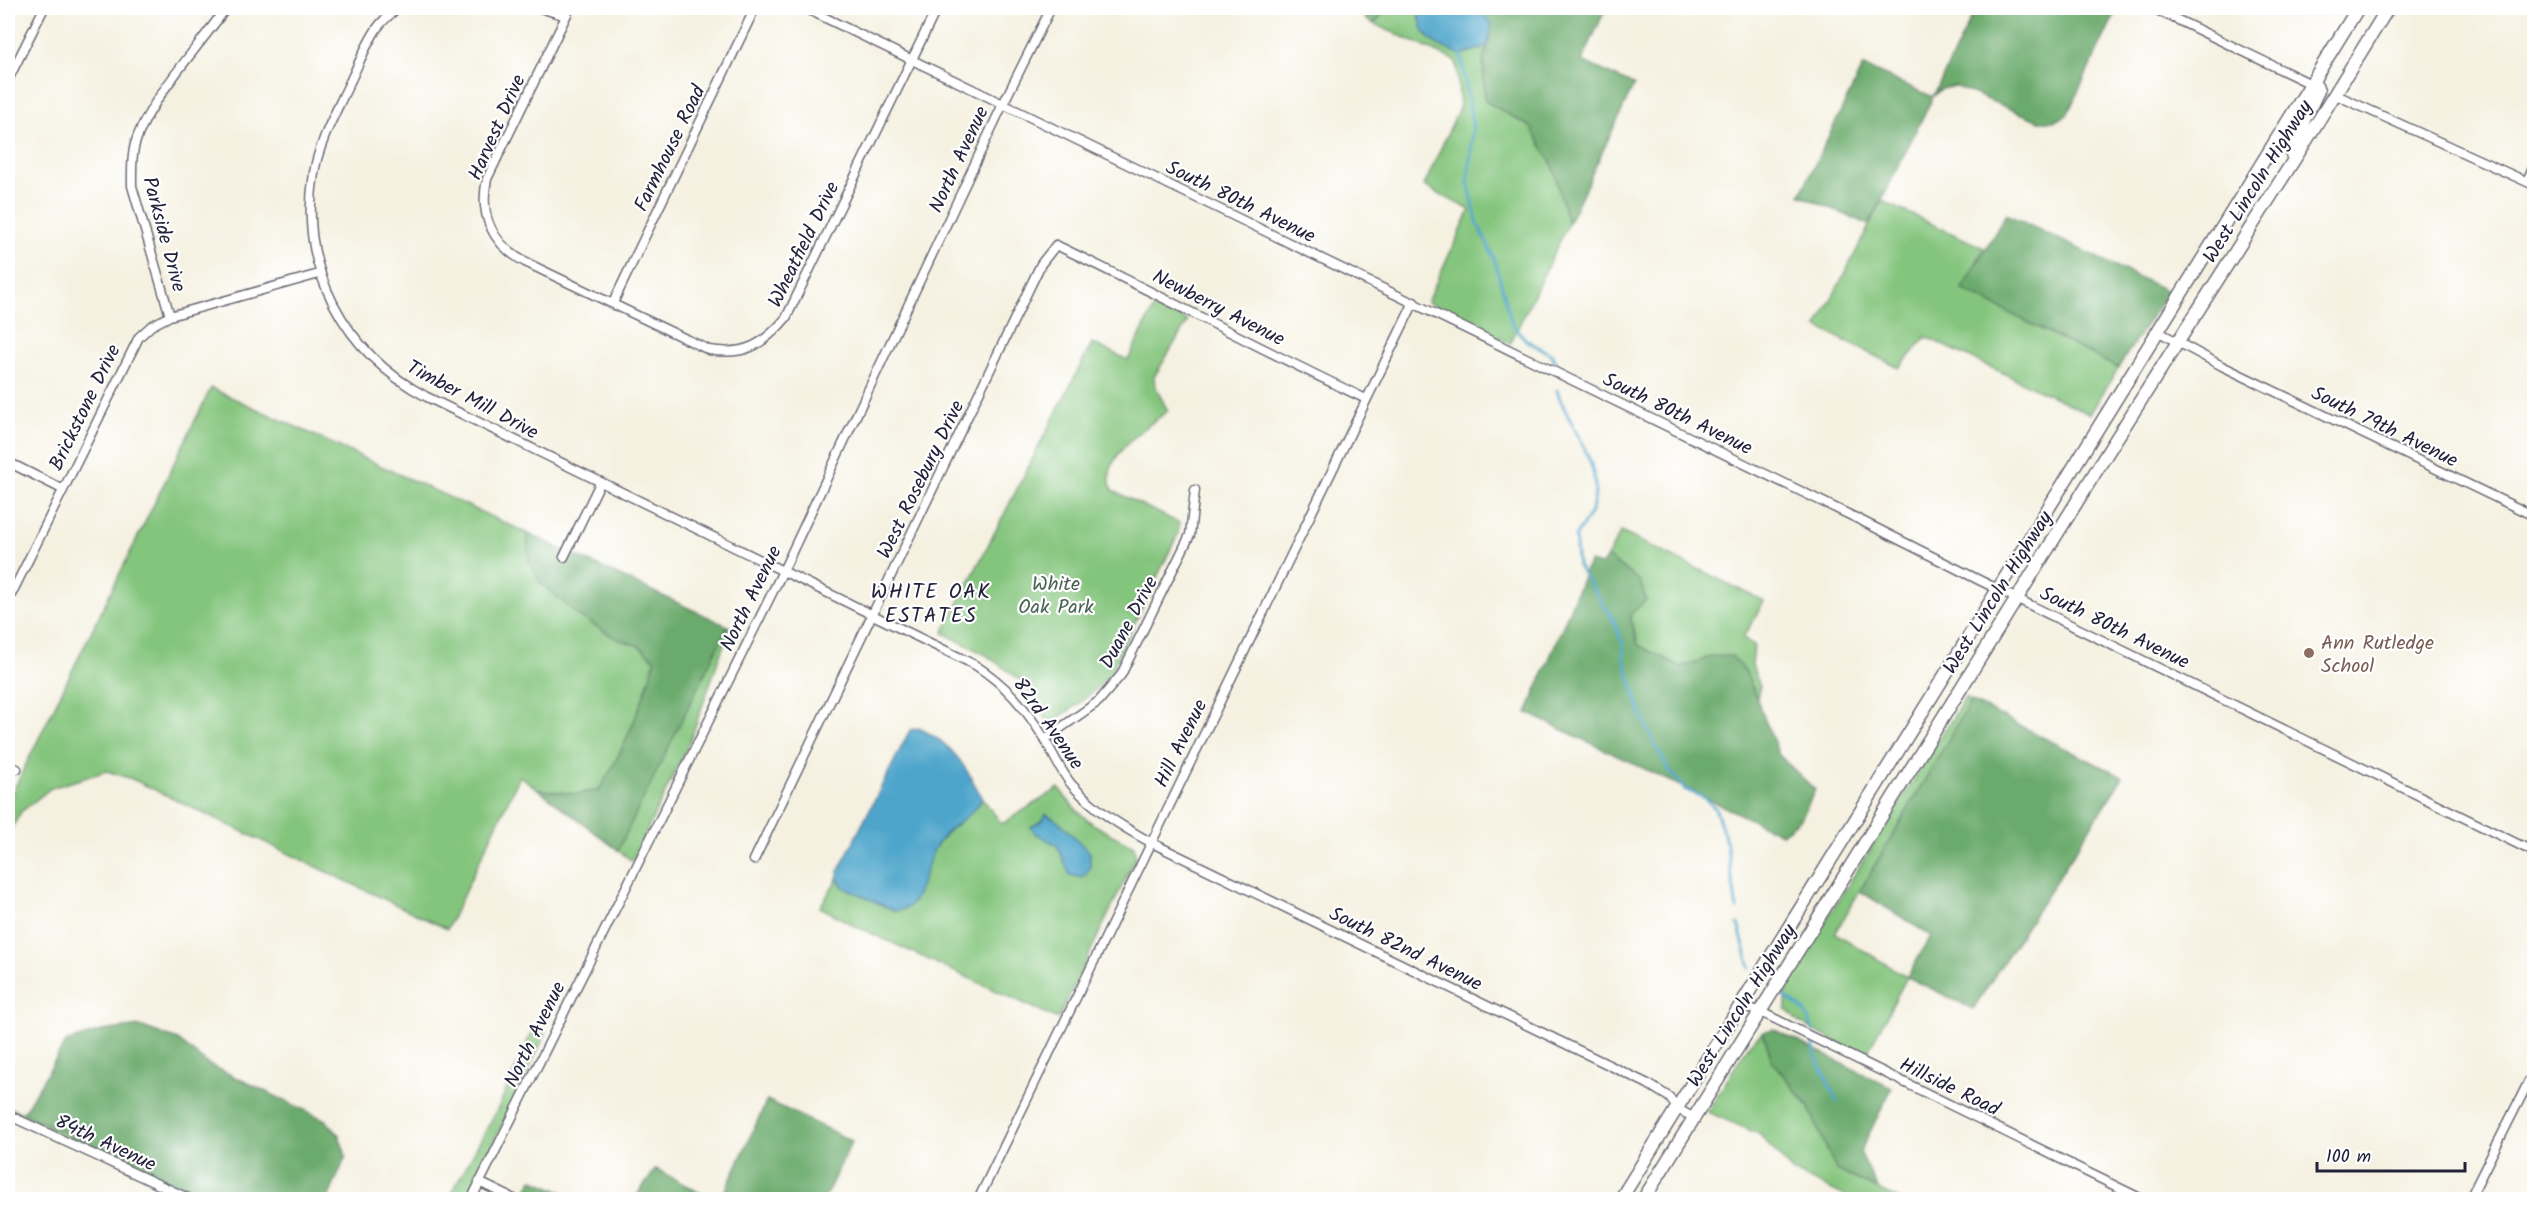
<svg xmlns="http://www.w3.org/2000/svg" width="2542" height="1207" viewBox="0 0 2542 1207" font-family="Kalam,sans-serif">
<rect width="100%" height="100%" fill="#fff"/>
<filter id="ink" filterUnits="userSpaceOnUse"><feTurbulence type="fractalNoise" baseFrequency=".0167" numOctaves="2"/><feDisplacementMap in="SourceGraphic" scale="12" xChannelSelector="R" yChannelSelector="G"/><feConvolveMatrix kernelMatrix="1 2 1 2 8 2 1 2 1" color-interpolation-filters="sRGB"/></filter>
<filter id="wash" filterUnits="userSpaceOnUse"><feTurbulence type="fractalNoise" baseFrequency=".008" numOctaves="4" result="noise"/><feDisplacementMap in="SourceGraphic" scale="24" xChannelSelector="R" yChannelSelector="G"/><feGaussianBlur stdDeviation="1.35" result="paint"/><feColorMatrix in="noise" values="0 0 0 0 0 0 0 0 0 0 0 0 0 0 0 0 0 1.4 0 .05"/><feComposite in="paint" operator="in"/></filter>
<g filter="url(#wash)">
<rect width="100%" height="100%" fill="#f5f1e1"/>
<path fill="#84c57d" stroke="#53745c" stroke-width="1.5" d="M 1387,8 L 1418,8 L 1419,18 L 1461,55 L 1487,46 L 1483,60 L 1485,101 L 1531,127 L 1553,166 L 1568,224 L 1510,344 L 1427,302 L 1470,210 L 1424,186 L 1460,106 L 1456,61 L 1374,24 Z
M 1882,201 L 1984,248 L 1962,289 L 2118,368 L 2090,414 L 1926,337 L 1899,368 L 1817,327 Z
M 1156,303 L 1188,321 L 1154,377 L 1155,386 L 1168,411 C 1146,427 1096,460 1113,491 L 1179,523 L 1178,534 L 1110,674 C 1092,695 1073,710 1049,723 L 1023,682 L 986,655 L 943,633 L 1092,343 L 1128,360 Z
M 211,388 L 527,533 L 529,561 L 615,638 L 639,646 L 656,660 C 642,706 625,749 599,790 L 577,794 L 539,790 L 520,776 L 447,929 L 132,779 L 107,771 L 51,788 L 21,812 L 8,835 L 8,801 Z
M 1621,532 L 1764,601 L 1743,638 L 1754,645 L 1752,665 L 1760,687 L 1757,698 L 1746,672 L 1714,656 L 1681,667 L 1638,645 L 1630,615 L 1607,557 Z
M 727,626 L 730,627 L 690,741 L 632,861 L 618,850 Z
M 1965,698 L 1971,701 L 1835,933 L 1907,977 L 1865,1057 L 1798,1022 L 1786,1009 L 1786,984 Z
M 1059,788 C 1081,821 1099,829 1134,846 L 1136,857 L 1058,1019 L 853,925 L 820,907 L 837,879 L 844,887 L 913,903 C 922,877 929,850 948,829 C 959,817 976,814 982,798 L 1002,824 Z
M 534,1027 L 546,1033 L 467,1199 L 448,1200 L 499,1106 Z
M 1763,1032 L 1772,1061 L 1808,1106 L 1836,1170 L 1899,1199 L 1848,1199 L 1845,1196 L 1792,1171 L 1759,1134 L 1707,1112 L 1750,1043 Z
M 8,1107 L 23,1113 L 211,1199 L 199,1199 L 8,1110 Z"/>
<path fill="#6baa6c" stroke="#466654" stroke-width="1.5" d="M 1371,8 L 1387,8 L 1374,24 L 1365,19 Z
M 1479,8 L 1606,8 L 1582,61 L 1634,85 L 1568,224 L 1553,166 L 1531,127 L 1485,101 L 1483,60 L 1490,40 Z
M 1976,8 L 2118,8 L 2067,115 L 2055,121 L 2039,121 L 1955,86 L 1941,89 L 1933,97 L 1869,225 L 1800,195 L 1863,66 L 1933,97 Z
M 2006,214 L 2168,291 L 2118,368 L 1962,289 Z
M 527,533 L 728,626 L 618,850 L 539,790 L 577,794 L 599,790 C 625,749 642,706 655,660 L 639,646 L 615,638 L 579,616 L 540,582 L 529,561 Z
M 1607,557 L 1640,581 L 1646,600 L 1630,615 L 1638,645 L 1681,667 L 1714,656 L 1732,656 L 1746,672 L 1779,755 L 1815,790 L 1801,819 L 1781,834 L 1527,713 L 1589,562 L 1602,565 Z
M 1971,701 L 2123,777 L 1973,1009 L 1907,977 L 1931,936 L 1860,891 Z
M 140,1026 L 178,1040 L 208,1064 L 326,1120 L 339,1135 L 346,1156 L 328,1199 L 244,1197 L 242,1199 L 211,1199 L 23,1113 L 66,1042 L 101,1031 Z
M 1773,1029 L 1892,1088 L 1860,1152 L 1878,1189 L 1836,1170 L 1808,1106 L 1772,1061 L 1763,1032 Z
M 767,1100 L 852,1141 L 824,1199 L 722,1198 Z
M 656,1169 L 711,1199 L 634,1199 Z
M 532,1179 L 578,1199 L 523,1199 Z"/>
<path fill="#4ea5cb" stroke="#386483" stroke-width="1.5" d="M 1418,8 L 1479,8 L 1492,25 L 1487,46 L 1461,55 C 1432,42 1422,42 1418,8 Z
M 919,728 C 953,744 965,765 982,798 C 975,817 947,825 935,848 C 927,862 920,894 912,904 C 907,909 902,910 895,911 L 843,887 L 837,879 L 839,870 L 910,730 Z
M 1046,814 C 1064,822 1075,840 1090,852 L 1090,868 L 1083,878 L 1070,875 L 1057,845 L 1035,833 L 1031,827 L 1042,821 Z"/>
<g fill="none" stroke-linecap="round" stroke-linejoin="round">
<path stroke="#4ea5cb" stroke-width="3" d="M 1461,55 L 1473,128 L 1468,182 L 1478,225 L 1494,258 L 1512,324 L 1526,340 L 1552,355 L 1555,362
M 1557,390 C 1569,429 1606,465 1592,509 C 1589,518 1580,528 1575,537 L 1578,566 L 1613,619 L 1623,644 L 1624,658 L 1641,714 L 1653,741 L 1667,767 L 1684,789 L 1703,797 L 1715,808 L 1718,816 L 1726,841 L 1737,909
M 1738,924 L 1750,968
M 1781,994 L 1805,1011 L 1813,1031
M 1814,1044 L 1815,1054 L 1837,1102"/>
</g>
</g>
<g filter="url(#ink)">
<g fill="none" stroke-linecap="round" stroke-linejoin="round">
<g stroke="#6c6a75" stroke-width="11">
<path id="street" d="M 397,8 C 391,14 383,20 378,27 C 365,45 357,69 347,88 C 334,116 319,143 314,173 C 298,267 344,353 427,397 L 975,665 C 1006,685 1024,706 1044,738 C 1053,753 1060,771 1072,785 C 1095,810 1121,826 1150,842 L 1648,1084 L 1669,1097 L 1678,1109 L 1694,1118
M 540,8 L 566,16
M 570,8 L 487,179 C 479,215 492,244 525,262 L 709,350 C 745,356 763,345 786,318 L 937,8
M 805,8 L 1856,518 L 1979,580 L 2534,852
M 2153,8 L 2311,84
M 8,80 L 44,8
M 2334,94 L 2534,185
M 2527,181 L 2534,165
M 613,303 L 755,8
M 170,316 L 132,186 C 132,172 131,158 135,144 C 148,101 200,45 226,8
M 2157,331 L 2222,366 L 2534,516
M 8,462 L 62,489
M 564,557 L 600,483
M 8,601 L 139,337 L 151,326 L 170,316 L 319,274
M 1045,739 L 1099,701 L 1121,675 L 1190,535 L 1195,490
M 8,765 L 17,769
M 754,860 L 1041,264 L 1056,245 C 1160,295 1262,350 1366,399
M 1740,1005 L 1759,1011 L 2144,1200
M 8,1115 L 192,1200
M 479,1182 L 516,1200
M 471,1200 L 783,571 L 1003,104 L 1051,8
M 978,1200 L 1414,302
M 2469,1200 L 2534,1071"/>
</g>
<g stroke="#6c6a75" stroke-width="15">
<path id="primary" d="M 2292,155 L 2304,120 L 2318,91 L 2316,86 L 2311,84
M 1620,1200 L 2358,8
M 1643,1200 L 2111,447 L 2304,144 L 2388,8"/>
</g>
<use href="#street" stroke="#fff" stroke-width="8"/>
<use href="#primary" stroke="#fff" stroke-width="12"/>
</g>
</g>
<circle fill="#8d6e63" stroke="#fff" stroke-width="2" cx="2309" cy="653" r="6"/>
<g text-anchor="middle" stroke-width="4.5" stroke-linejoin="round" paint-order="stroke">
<g font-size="20" fill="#22223b" stroke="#fff">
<text transform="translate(496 127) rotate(-66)" y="7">Harvest Drive</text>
<text transform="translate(669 148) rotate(-64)" y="7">Farmhouse Road</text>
<text transform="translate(958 159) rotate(-65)" y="7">North Avenue</text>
<text transform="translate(2257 181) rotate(-58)" y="7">West Lincoln Highway</text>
<text transform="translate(1241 201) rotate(26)" y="7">South 80th Avenue</text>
<text transform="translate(165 234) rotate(75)" y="7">Parkside Drive</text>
<text transform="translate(803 244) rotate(-64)" y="7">Wheatfield Drive</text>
<text transform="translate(1219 307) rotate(27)" y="7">Newberry Avenue</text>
<text transform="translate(473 399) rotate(28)" y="7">Timber Mill Drive</text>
<text transform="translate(84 407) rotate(-64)" y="7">Brickstone Drive</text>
<text transform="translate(1678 413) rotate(26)" y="7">South 80th Avenue</text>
<text transform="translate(2385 426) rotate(26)" y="7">South 79th Avenue</text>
<text transform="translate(920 479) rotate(-64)" y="7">West Rosebury Drive</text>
<text transform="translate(1997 592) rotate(-58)" y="7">West Lincoln Highway</text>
<text transform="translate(750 598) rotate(-64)" y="7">North Avenue</text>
<text transform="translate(1128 622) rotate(-62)" y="7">Duane Drive</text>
<text transform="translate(2115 627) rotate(26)" y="7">South 80th Avenue</text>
<text transform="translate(1049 723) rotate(55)" y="7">82rd Avenue</text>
<text transform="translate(1180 743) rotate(-64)" y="7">Hill Avenue</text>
<text transform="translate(1406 948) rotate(26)" y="7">South 82nd Avenue</text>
<text transform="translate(1741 1005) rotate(-58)" y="7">West Lincoln Highway</text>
<text transform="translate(534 1034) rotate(-64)" y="7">North Avenue</text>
<text transform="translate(1950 1086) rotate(26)" y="7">Hillside Road</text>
<text transform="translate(106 1142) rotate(25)" y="7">84th Avenue</text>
</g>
<g font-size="20" fill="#496355" stroke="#fff">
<text x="1056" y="590">White<tspan x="1056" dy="23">Oak Park</tspan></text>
</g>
<g font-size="20" fill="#785e54" stroke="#fff" text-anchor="start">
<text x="2321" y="649">Ann Rutledge<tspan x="2321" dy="23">School</tspan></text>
</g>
<g font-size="21" letter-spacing="1.5" fill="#22223b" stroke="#fff">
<text x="931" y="598">WHITE OAK<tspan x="931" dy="24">ESTATES</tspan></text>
</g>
</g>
<rect width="2542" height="1207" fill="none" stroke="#fff" stroke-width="30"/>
<path d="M2317 1162v9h148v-9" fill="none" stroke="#22223b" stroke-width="3"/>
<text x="2326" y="1162" font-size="18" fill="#22223b" stroke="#ffffff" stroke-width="4.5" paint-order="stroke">100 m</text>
</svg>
